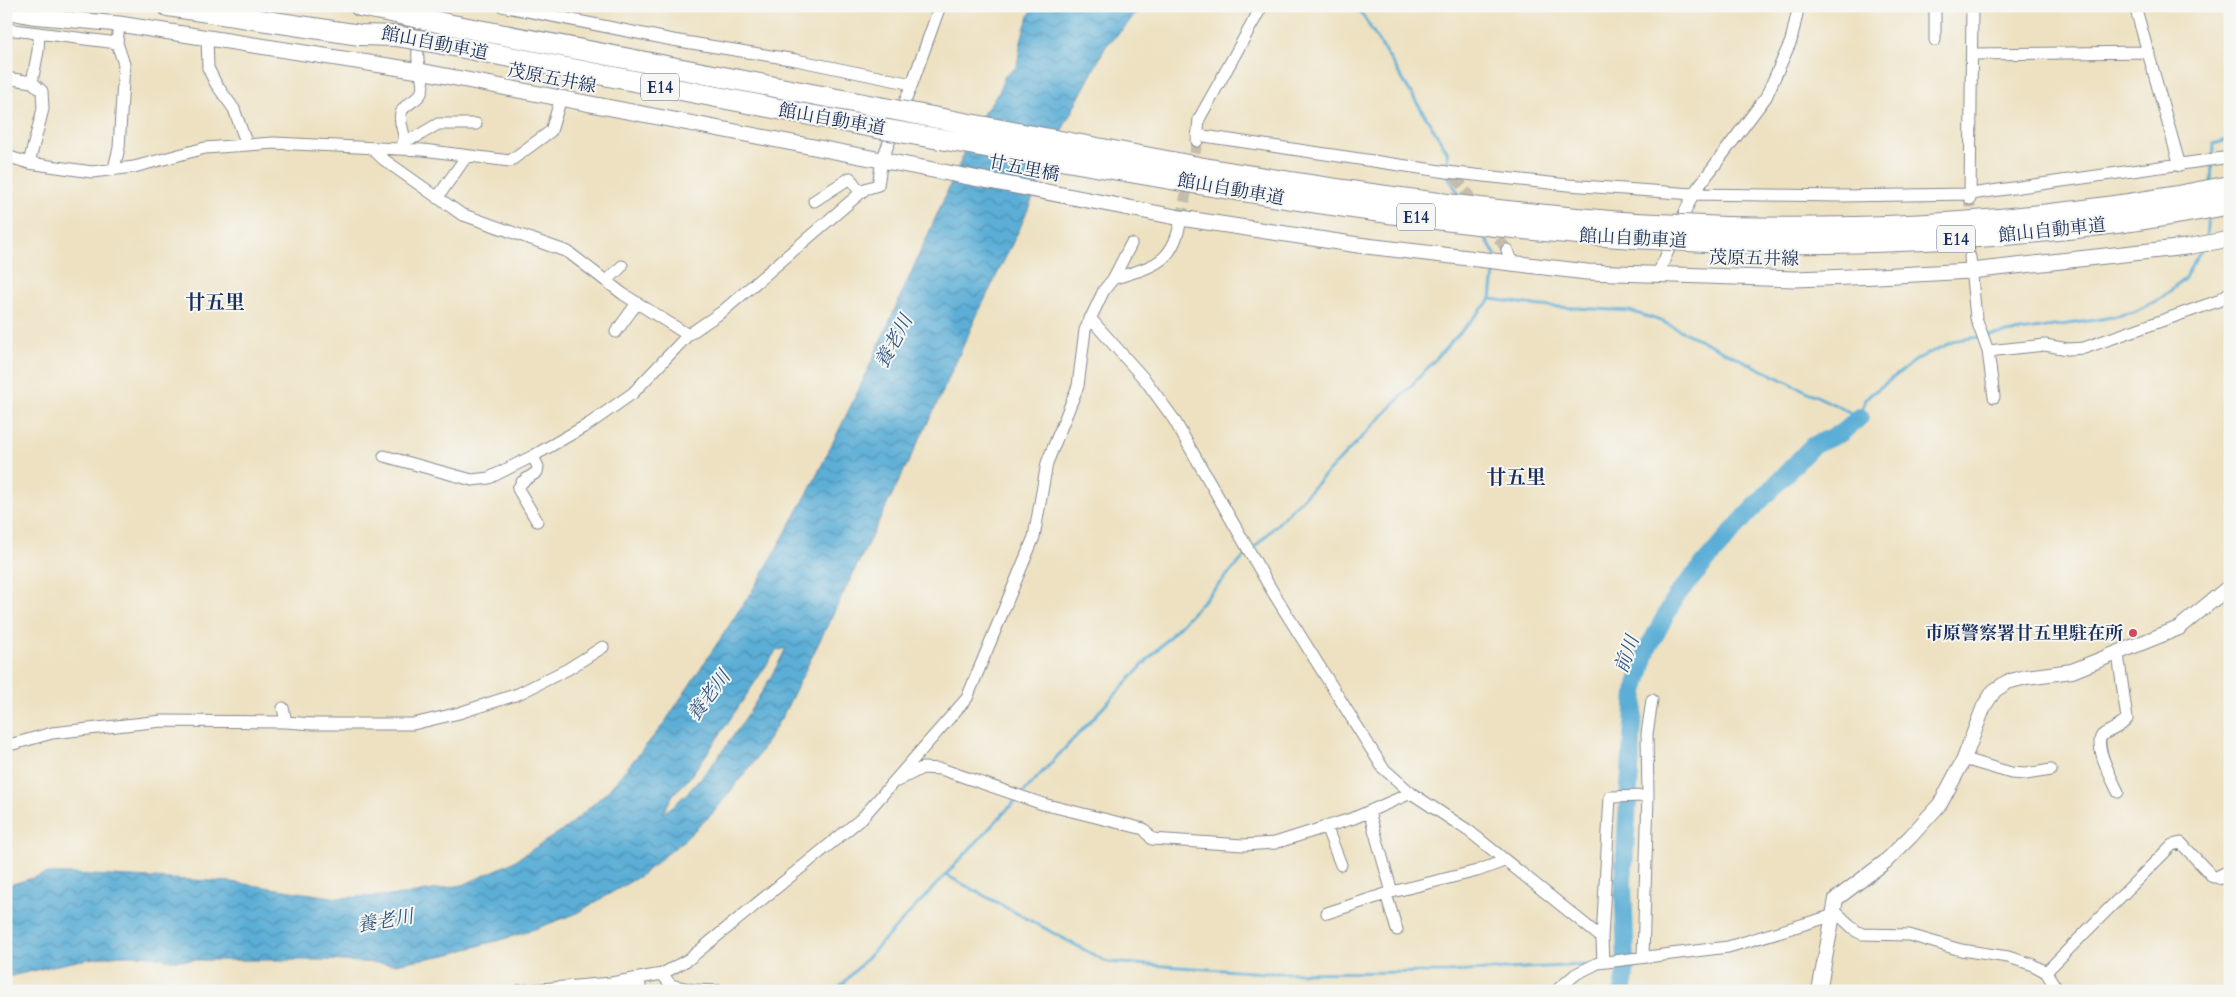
<svg xmlns="http://www.w3.org/2000/svg" width="2236" height="997" viewBox="0 0 2236 997" font-family="Cardo,'Noto Serif JP',serif">
<defs>
<pattern id="water-waves" width="16" height="10" patternUnits="userSpaceOnUse" patternTransform="scale(1.25)"><rect width="16" height="10" fill="#5baed6"/><path d="M0 5q4-4 8 0t8 0" fill="none" stroke="#4a8eb1"/></pattern>
</defs>
<rect width="100%" height="100%" fill="#f6f6f2"/>
<filter id="ink" filterUnits="userSpaceOnUse"><feTurbulence type="fractalNoise" baseFrequency=".02" numOctaves="2"/><feDisplacementMap in="SourceGraphic" scale="10" xChannelSelector="R" yChannelSelector="G"/><feConvolveMatrix kernelMatrix="1 2 1 2 8 2 1 2 1" color-interpolation-filters="sRGB"/></filter>
<filter id="wash" filterUnits="userSpaceOnUse"><feTurbulence type="fractalNoise" baseFrequency=".0096" numOctaves="4" result="noise"/><feDisplacementMap in="SourceGraphic" scale="20" xChannelSelector="R" yChannelSelector="G"/><feGaussianBlur stdDeviation="1.12" result="paint"/><feColorMatrix in="noise" values="0 0 0 0 0 0 0 0 0 0 0 0 0 0 0 0 0 1.4 0 .05"/><feComposite in="paint" operator="in"/></filter>
<g filter="url(#wash)">
<rect width="100%" height="100%" fill="#ede1c1"/>
<path fill="url(#water-waves)" stroke="#3b6e9a" fill-rule="evenodd" d="M 1034,6 L 1141,6 L 1124,28 L 1106,46 L 1063,128 L 1019,230 L 977,315 L 938,402 L 783,715 L 756,759 L 713,813 L 683,841 L 640,876 L 575,914 L 521,934 L 446,955 L 394,964 L 327,960 L 169,960 C 123,945 53,967 6,977 L 6,886 L 46,874 L 71,874 L 231,882 L 338,898 L 403,895 L 463,885 L 511,863 L 566,828 L 608,791 L 663,725 L 758,582 L 810,489 L 863,381 L 979,120 L 1000,90 L 1004,77 L 1017,67 C 1020,45 1023,25 1034,6 ZM 786,648 C 766,691 703,789 663,813 L 674,793 L 687,781 L 708,752 L 776,651 Z"/>
<g fill="none" stroke-linecap="round" stroke-linejoin="round">
<path stroke="#5baed6" stroke-width="3" d="M 1357,6 L 1447,151 L 1448,169
M 2213,156 L 2214,144 L 2230,139
M 1448,176 L 1461,198
M 2211,183 L 2212,162
M 1481,231 L 1496,256
M 2206,238 L 2208,214
M 1491,299 L 1541,306 L 1630,311 L 1661,321 L 1860,417 L 1866,398 L 1919,358 L 1957,340 L 1980,337
M 1986,336 L 2102,319 L 2134,312 L 2162,298 L 2184,279 L 2201,250
M 1252,550 L 1397,401 L 1491,299 L 1495,264
M 1022,794 L 1247,554
M 946,875 L 1107,962 L 1265,973 L 1448,972 L 1585,965
M 836,991 L 1018,798"/>
<path stroke="#5baed6" stroke-width="18" d="M 1623,991 L 1626,963 L 1623,883 L 1635,692 L 1647,650 L 1676,596 L 1744,518 L 1812,446 L 1841,433 L 1860,417"/>
</g>
</g>
<g filter="url(#ink)">
<g fill="none" stroke-linecap="round" stroke-linejoin="round">
<path stroke="#c3bdad" stroke-width="11" stroke-dasharray="11 5.5" stroke-linecap="butt" d="M 1456,177 L 1477,208
M 1181,218 L 1197,143
M 1489,225 L 1507,250
M 1970,257 L 1970,201"/>
<g stroke="#848890" stroke-width="13">
<path id="minor" d="M 502,6 L 673,40 L 796,60 L 912,84
M 1935,6 L 1935,40
M 2135,6 L 2180,166
M 6,29 L 117,43
M 207,37 L 208,68 L 216,84 L 234,109 L 247,145
M 1973,54 L 2149,52
M 6,78 L 32,82 L 42,91 L 43,109 L 29,163
M 32,82 L 38,51 L 39,33
M 1197,135 L 1447,172 L 1568,185 L 1693,194 L 1840,196 L 1971,194 L 2230,157
M 405,140 L 416,137 L 438,124 L 476,124
M 1197,141 L 1199,119 L 1262,6
M 372,148 L 383,159 L 461,214 L 568,252 L 623,294 L 688,335
M 398,149 L 423,150 L 510,161 L 551,131 L 561,98
M 6,156 L 29,163 L 92,172 L 134,167 L 205,148 L 274,143 L 398,149 C 412,138 397,127 401,113 C 404,103 418,102 422,91 C 425,82 419,70 418,60 C 416,44 423,23 425,6
M 114,168 L 119,148 L 124,64 L 117,43 L 119,24
M 437,198 L 466,157
M 1970,199 L 1972,6
M 814,201 L 850,178 L 860,192
M 1507,250 L 1512,264
M 1970,257 L 1976,318 L 1988,351 L 1994,397
M 1658,274 L 1693,194 L 1766,97 L 1791,41 L 1797,14
M 1113,279 C 1152,266 1174,265 1181,218
M 607,281 L 622,266
M 1090,318 L 1146,381 L 1173,418 L 1271,589 L 1383,768 L 1411,793 L 1469,831 L 1602,938 L 1603,962
M 616,332 L 637,303
M 1988,351 L 2045,345 L 2068,349 L 2084,348 L 2218,301 L 2230,292
M 384,456 L 472,480 L 489,478 L 533,456 L 589,424 L 633,393 L 688,335 L 723,311 L 865,189 L 878,185 L 882,160 L 912,84 L 940,6
M 533,456 L 538,467 L 537,472 L 522,482 L 518,489 L 537,521
M 2118,654 L 2127,719 C 2121,727 2112,729 2104,734 C 2091,741 2113,781 2118,792
M 283,708 L 286,722
M 6,746 L 52,733 L 162,721 L 286,722 L 313,724 L 413,724 L 459,713 L 518,694 L 568,669 L 603,647
M 1964,759 L 2011,773 L 2026,774 L 2051,770
M 897,781 L 922,768 L 941,769 L 1043,804 L 1144,829 L 1152,839 L 1243,845 L 1275,843 L 1354,818 L 1411,793
M 1369,812 L 1392,892
M 1326,826 L 1341,865
M 1386,894 L 1397,930
M 1327,913 L 1392,892 L 1477,871 L 1504,861
M 1602,938 L 1610,797 L 1645,796
M 1643,956 L 1648,796 L 1647,734 L 1652,700
M 2046,972 L 2172,845 L 2181,843 L 2213,877 L 2220,877
M 662,974 L 671,985 L 694,990 L 720,991
M 518,991 L 611,983 L 662,974 L 689,959 L 862,818 L 967,698 L 1034,537 L 1047,463 L 1078,386 L 1085,330 L 1104,290 L 1113,279 L 1131,244
M 615,991 L 640,985
M 1556,991 L 1576,974 L 1598,963 L 1728,947 L 1838,914 L 1856,931 L 1862,934 L 1909,935 L 1961,950 L 2008,957 L 2031,964 L 2046,972 L 2058,991"/>
</g>
<g stroke="#848890" stroke-width="16">
<path id="tertiary" d="M 2220,877 L 2230,872
M 1819,991 L 1836,899 L 1885,862 L 1911,836 L 1940,804 L 1964,759 L 1984,706 L 1994,691 L 2007,682 L 2026,677 L 2072,671 L 2179,628 L 2230,586"/>
</g>
<g stroke="#848890" stroke-width="17">
<path id="secondary" d="M 6,11 L 31,16 L 119,24 L 420,71 L 1181,218 L 1358,245 L 1587,272 L 1795,279 L 1878,276 L 1971,271 L 2186,247 L 2230,239"/>
</g>
<g stroke="#848890" stroke-width="22">
<path id="motorway" d="M 168,6 L 360,35 L 396,36
M 360,6 L 396,13
M 447,24 L 879,107
M 443,44 L 877,128
M 1204,168 C 1347,192 1491,212 1635,223
M 1199,184 C 1343,208 1488,229 1634,238
M 1726,227 C 1895,231 2064,220 2230,186
M 1724,243 C 1893,245 2063,238 2230,204"/>
</g>
<use href="#minor" stroke="#fff" stroke-width="11"/>
<use href="#tertiary" stroke="#fff" stroke-width="14"/>
<use href="#secondary" stroke="#fff" stroke-width="15"/>
<use href="#motorway" stroke="#fff" stroke-width="20"/>
<g stroke="#848890" stroke-width="22" stroke-linecap="butt">
<path id="motorway-bridge" d="M 396,13 L 447,24
M 396,36 L 443,44
M 879,107 L 1204,168
M 877,128 L 1199,184
M 1635,223 L 1726,227
M 1634,238 L 1724,243"/>
</g>
<use href="#motorway-bridge" stroke="#fff" stroke-width="20"/>
</g>
</g>
<circle fill="#d1495b" stroke="#f6f6f2" stroke-width="2" cx="2133" cy="633" r="5"/>
<g text-anchor="middle" stroke-width="4" stroke-linejoin="round" paint-order="stroke">
<g fill="#f6f6f2" stroke="#5d6b8a" stroke-width="1">
<rect x="641" y="73.5" width="38" height="27" rx="4"/>
<rect x="1397" y="203.5" width="38" height="27" rx="4"/>
<rect x="1937" y="225.5" width="38" height="27" rx="4"/>
</g>
<g font-size="16" font-weight="bold" fill="#1b2f5e">
<text x="660" y="93">E14</text>
<text x="1416" y="223">E14</text>
<text x="1956" y="245">E14</text>
</g>
<g font-size="18" fill="#1b2f5e" stroke="#f6f6f2">
<text transform="translate(435 43) rotate(11)" y="6">館山自動車道</text>
<text transform="translate(552 78) rotate(11)" y="6">茂原五井線</text>
<text transform="translate(832 119) rotate(10)" y="6">館山自動車道</text>
<text transform="translate(1024 168) rotate(11)" y="6">廿五里橋</text>
<text transform="translate(1231 189) rotate(10)" y="6">館山自動車道</text>
<text transform="translate(2052 230) rotate(-6)" y="6">館山自動車道</text>
<text transform="translate(1633 238) rotate(3)" y="6">館山自動車道</text>
<text transform="translate(1754 258) rotate(1)" y="6">茂原五井線</text>
</g>
<g font-size="18" font-weight="bold" fill="#1b2f5e" stroke="#f6f6f2" text-anchor="end">
<text x="2123" y="639">市原警察署廿五里駐在所</text>
</g>
<g font-size="19" font-style="italic" fill="#2e5582" stroke="#f6f6f2">
<text transform="translate(893 341) rotate(-62)" y="7">養老川</text>
<text transform="translate(1626 654) rotate(-70)" y="7">前川</text>
<text transform="translate(708 695) rotate(-53)" y="7">養老川</text>
<text transform="translate(385 920) rotate(-10)" y="7">養老川</text>
</g>
<g font-size="20" font-weight="bold" fill="#1b2f5e" stroke="#f6f6f2">
<text x="215" y="309">廿五里</text>
<text x="1516" y="484">廿五里</text>
</g>
</g>
<rect width="2236" height="997" fill="none" stroke="#f6f6f2" stroke-width="25"/>
</svg>
